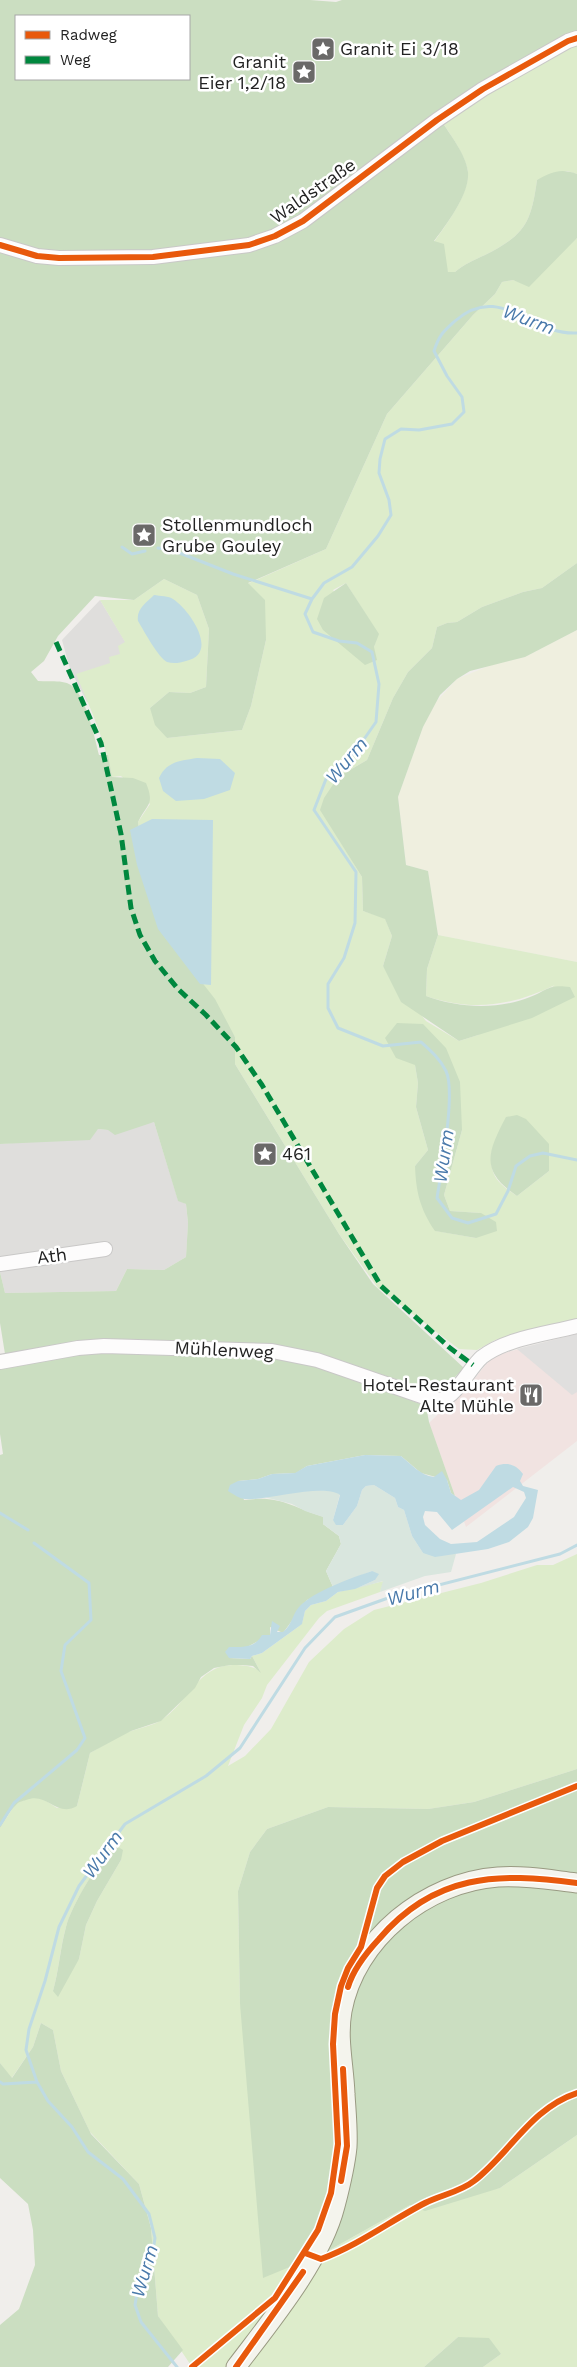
<svg xmlns="http://www.w3.org/2000/svg" width="577" height="2367" viewBox="0 0 577 2367" font-family="'Work Sans',sans-serif">
<rect width="100%" height="100%" fill="#f0eeeb"/>
<path fill="#dfdedc" d="M 100,600 L 158,696 L 87,702 L 70,669 L 62,640 Z
M 154,1122 L 178,1200 L 186,1204 L 188,1223 L 186,1257 L 164,1270 L 127,1269 L 116,1291 L 5,1293 L 0,1272 L 0,1144 L 37,1141 L 98,1129 L 108,1130 Z"/>
<path fill="#f1e3e1" d="M 577,1334 L 577,1441 L 466,1527 L 429,1423 L 470,1384 L 493,1356 Z"/>
<path fill="#efefdf" d="M 577,630 L 577,962 L 438,935 L 428,871 L 406,865 L 398,797 L 423,727 L 436,702 L 457,679 L 491,665 L 525,657 Z"/>
<path fill="#ddeccb" fill-rule="evenodd" d="M 577,40 L 577,174 L 567,171 L 537,180 C 531,223 525,235 485,255 C 474,260 464,264 455,272 L 448,272 L 434,242 C 446,225 469,195 468,172 C 466,156 450,134 441,120 Z
M 577,238 L 577,563 L 542,588 L 523,592 L 482,607 L 457,622 L 447,623 L 437,627 L 432,648 L 408,672 L 393,698 L 367,760 L 338,777 L 321,810 L 362,877 L 363,911 L 385,918 L 392,936 L 383,966 L 426,1021 L 459,1041 L 478,1035 L 555,985 C 512,1006 472,1012 426,996 L 427,969 L 438,935 L 577,962 L 577,1321 L 495,1340 L 477,1350 L 459,1349 L 378,1288 L 339,1234 L 235,1064 L 235,1037 L 175,948 L 146,883 L 138,822 L 150,804 L 121,776 L 112,777 C 105,740 90,708 76,674 L 110,663 L 109,657 L 120,654 L 118,646 L 125,642 L 100,600 L 134,600 L 164,579 L 197,595 L 209,629 L 206,687 L 190,693 L 169,692 L 150,708 L 167,738 L 242,730 L 251,706 L 266,640 L 247,584 L 326,549 L 387,414 L 473,315 L 495,294 L 502,282 L 513,280 L 519,282 ZM 346,583 L 378,634 L 374,647 L 333,590 ZM 415,1065 L 462,1130 L 444,1195 L 450,1211 L 481,1213 L 476,1238 L 436,1231 L 415,1166 L 428,1150 L 416,1107 L 418,1083 ZM 491,1152 L 549,1171 L 517,1196 C 498,1183 490,1177 491,1152 Z
M 577,1554 L 577,1769 L 474,1802 L 428,1809 L 328,1807 L 267,1829 L 250,1852 L 238,1891 L 240,2004 L 326,2252 L 410,2205 L 500,2188 L 577,2135 L 577,2367 L 483,2367 L 501,2354 L 458,2337 L 424,2367 L 192,2367 L 158,2316 L 151,2228 L 139,2184 L 90,2132 L 61,2071 L 53,2030 L 41,2023 L 33,2047 L 11,2079 L 0,2063 L 0,1828 L 16,1803 L 32,1797 L 40,1797 L 57,1808 L 77,1806 L 90,1753 C 103,1746 117,1736 131,1731 C 140,1728 151,1726 160,1721 C 188,1704 198,1664 234,1665 C 244,1665 252,1666 260,1671 L 252,1656 L 262,1653 L 298,1627 L 302,1623 L 305,1611 L 311,1605 L 326,1601 L 338,1592 L 384,1581 L 380,1592 L 327,1611 L 319,1618 L 267,1685 L 262,1698 L 244,1725 L 228,1766 L 245,1756 L 271,1729 L 309,1662 L 344,1629 L 374,1610 L 481,1583 L 537,1565 L 553,1565 ZM 105,1855 L 121,1860 L 97,1901 L 86,1925 L 79,1959 L 53,1991 C 59,1970 60,1948 66,1927 C 72,1905 92,1874 105,1855 Z"/>
<path fill="#cbdec1" fill-rule="evenodd" d="M 0,0 L 310,0 L 336,2 L 342,0 L 577,0 L 577,36 L 441,120 C 450,135 466,154 468,172 C 470,194 446,225 434,241 L 444,244 L 448,272 L 455,272 C 464,264 474,260 485,255 C 525,235 531,223 537,180 C 552,172 560,168 577,174 L 577,238 L 529,287 L 513,280 L 502,282 L 495,294 L 473,315 L 387,414 L 326,549 L 248,583 L 265,600 L 266,640 L 251,706 L 242,730 L 167,738 L 155,725 L 150,708 L 169,692 L 190,693 L 206,687 L 209,629 L 197,595 L 164,579 L 134,600 L 95,596 L 58,636 L 44,661 L 31,672 L 38,681 C 48,682 61,680 69,684 C 85,691 95,739 99,755 L 108,755 L 112,777 L 133,778 L 146,783 C 155,805 147,804 138,822 L 146,883 L 175,948 L 215,999 L 235,1037 L 235,1064 L 339,1234 L 373,1284 L 464,1368 L 447,1385 L 429,1390 L 337,1360 L 300,1351 L 23,1351 L 5,1354 L 0,1323 L 0,1272 L 5,1293 L 116,1291 L 127,1269 L 164,1270 L 186,1257 L 188,1223 L 186,1204 L 178,1201 L 154,1122 L 115,1135 L 108,1130 L 98,1129 L 90,1140 L 0,1144 ZM 16,16 L 189,16 L 189,79 L 16,79 Z
M 577,563 L 577,630 L 525,657 L 470,671 L 457,679 L 440,695 L 423,727 L 398,797 L 406,865 L 428,871 L 438,935 L 427,969 L 426,996 C 458,1008 498,1010 530,997 C 548,990 548,984 570,987 L 575,997 L 532,1018 L 459,1041 L 401,1002 L 383,966 L 392,936 L 385,919 L 363,911 L 362,877 L 320,810 L 324,798 L 338,777 L 367,760 L 393,698 L 408,672 L 432,648 L 437,627 L 447,623 L 457,622 L 482,607 L 523,592 L 542,588 Z
M 346,583 L 379,634 L 374,647 L 377,660 L 365,665 L 323,630 L 317,619 L 324,598 Z
M 397,1023 L 423,1024 L 446,1048 L 460,1082 L 462,1130 L 444,1195 L 450,1211 L 481,1213 L 496,1222 L 497,1231 L 476,1238 L 435,1231 C 420,1209 416,1192 415,1166 L 428,1150 L 416,1107 L 418,1083 L 415,1065 L 396,1058 L 385,1038 Z
M 517,1115 L 526,1119 L 549,1144 L 549,1171 L 517,1196 C 480,1171 487,1153 506,1117 Z
M 106,1351 L 275,1357 L 339,1373 L 426,1406 L 429,1422 L 455,1496 L 451,1493 L 447,1480 L 421,1473 L 401,1456 L 365,1455 L 307,1466 L 296,1473 L 272,1474 L 258,1479 L 238,1481 L 244,1500 C 281,1495 291,1507 324,1517 L 323,1524 L 339,1536 L 341,1544 L 326,1571 L 333,1587 L 307,1600 L 283,1633 L 270,1627 L 270,1635 L 247,1647 L 229,1647 L 229,1658 L 250,1659 L 252,1656 L 261,1673 L 253,1666 L 243,1665 L 230,1665 L 214,1668 L 201,1677 L 195,1688 L 161,1721 L 131,1731 L 90,1753 L 77,1806 C 56,1818 47,1791 26,1800 C 23,1801 18,1802 16,1805 C 9,1811 5,1821 0,1828 L 0,1455 L 3,1454 L 0,1434 L 0,1369 L 79,1353 Z
M 577,1769 L 577,2135 L 500,2188 L 425,2211 L 410,2205 L 326,2252 L 263,2278 L 240,2004 L 238,1891 L 250,1852 L 267,1829 L 328,1807 L 428,1809 L 474,1802 Z
M 115,1845 L 123,1850 L 121,1860 L 97,1901 L 86,1925 L 79,1959 L 58,1997 L 53,1991 C 59,1970 60,1949 66,1927 C 71,1906 99,1860 115,1845 Z
M 41,2023 L 53,2030 L 61,2071 L 91,2134 L 139,2184 L 151,2228 L 158,2316 L 183,2350 L 168,2367 L 0,2367 L 0,2325 L 19,2309 L 35,2265 L 33,2230 L 28,2204 L 0,2178 L 0,2063 L 12,2078 L 33,2047 Z
M 458,2337 L 489,2338 L 501,2354 L 483,2367 L 424,2367 Z"/>
<path fill="#d9e6de" d="M 374,1485 L 395,1498 L 398,1507 L 404,1510 L 412,1536 L 423,1553 L 456,1554 L 451,1572 L 425,1576 L 380,1592 L 383,1581 L 355,1589 L 375,1580 L 372,1571 L 333,1587 L 326,1571 L 341,1544 L 339,1536 L 323,1524 L 323,1517 L 305,1511 L 292,1504 L 264,1497 C 282,1495 325,1485 340,1494 L 333,1520 L 343,1525 L 357,1506 L 362,1490 L 366,1486 Z"/>
<path fill="#e0dfde" d="M 577,1334 L 577,1392 L 572,1395 L 517,1349 Z"/>
<path fill="#bfdbe3" fill-rule="evenodd" d="M 154,595 C 160,596 169,596 173,599 C 190,610 220,654 186,661 C 180,663 173,664 167,662 C 158,657 144,631 138,621 C 136,609 146,603 154,595 Z
M 197,758 L 220,759 L 235,773 L 230,790 L 204,799 L 176,801 L 163,791 L 159,778 C 167,761 180,761 197,758 Z
M 152,819 L 213,820 L 211,985 L 200,984 L 158,929 L 137,865 L 130,830 Z
M 365,1455 L 401,1456 C 412,1465 420,1475 434,1477 L 442,1471 L 447,1480 L 451,1493 L 461,1500 L 479,1490 L 496,1466 C 507,1462 516,1464 523,1474 L 520,1481 L 523,1486 L 538,1490 L 533,1518 L 528,1527 L 509,1542 L 488,1549 L 435,1557 L 423,1553 L 412,1536 L 404,1510 L 398,1507 L 395,1498 L 374,1485 L 366,1486 L 362,1490 L 357,1506 L 343,1525 L 336,1525 L 333,1520 L 340,1495 C 323,1483 267,1501 245,1499 C 240,1499 233,1494 228,1491 L 230,1485 L 238,1481 L 258,1479 L 272,1474 L 295,1473 L 307,1466 ZM 513,1487 L 524,1492 L 526,1498 L 514,1517 L 477,1542 L 451,1544 L 440,1539 L 425,1525 L 423,1517 L 425,1511 L 437,1512 L 452,1530 Z
M 372,1571 L 379,1574 L 375,1580 L 355,1589 L 338,1592 L 326,1601 L 311,1605 L 305,1611 L 302,1624 L 298,1627 L 262,1653 L 252,1656 L 250,1659 L 229,1658 L 225,1652 L 229,1647 C 242,1647 255,1648 262,1635 L 270,1635 L 272,1621 L 280,1626 L 277,1632 L 283,1632 C 292,1625 292,1615 299,1607 C 314,1591 351,1578 372,1571 Z"/>
<g fill="none" stroke-linecap="round" stroke-linejoin="round">
<path stroke="#bfdbe3" stroke-width="3" d="M 577,333 C 531,336 500,281 455,321 C 443,332 439,335 434,351 L 447,376 L 462,397 L 464,412 L 452,424 L 419,430 L 401,429 L 385,439 L 380,459 L 379,473 L 389,500 L 391,515 L 378,536 L 352,567 L 324,583 L 312,599 L 305,614 L 313,632 L 339,641 L 357,643 L 372,652 L 379,684 L 376,722 L 355,752 L 326,779 L 314,810 L 356,872 L 355,923 L 344,958 L 328,984 L 328,1008 L 338,1028 L 383,1046 L 421,1042 C 431,1051 440,1059 446,1071 C 456,1092 441,1172 437,1198 L 452,1218 L 468,1223 L 496,1214 L 508,1191 L 516,1166 L 530,1156 L 543,1153 L 577,1160
M 122,547 L 132,554 L 145,551
M 158,548 L 172,550 L 233,574 L 312,599
M 0,1513 L 28,1530
M 0,1825 L 14,1803 L 77,1750 L 85,1738 L 61,1671 L 65,1645 L 91,1620 L 89,1583 L 34,1543
M 0,2082 L 3,2084 L 37,2082
M 177,2367 L 141,2322 L 135,2305 L 139,2281 L 152,2257 L 155,2238 L 149,2214 L 123,2179 L 88,2152 L 72,2127 L 48,2101 L 37,2082 L 26,2050 L 29,2029 L 45,1981 L 59,1927 L 79,1886 L 125,1824 L 206,1776 L 240,1748 L 305,1648 L 335,1617 L 388,1598 L 560,1554 L 577,1545"/>
<g stroke="#c9c8c7" stroke-width="16">
<path id="street" d="M 0,245 L 37,256 L 59,258 L 153,257 L 249,245 L 275,236 L 303,221 L 437,120 L 483,89 L 568,41 L 577,38
M 0,1264 L 105,1249
M 0,1362 L 78,1348 L 104,1346 L 272,1351 L 317,1360 L 427,1398 C 432,1399 438,1400 443,1399 C 456,1396 471,1366 482,1357 C 507,1338 546,1334 577,1326"/>
</g>
<g stroke="#999a82" stroke-width="21">
<path id="secondary" d="M 236,2367 C 270,2322 321,2261 335,2206 C 340,2187 345,2167 347,2147 C 348,2130 346,2111 345,2094 C 344,2066 337,2039 342,2011 C 355,1939 426,1882 498,1877 C 524,1875 551,1880 577,1883"/>
</g>
<use href="#street" stroke="#fdfcfc" stroke-width="14"/>
<use href="#secondary" stroke="#f4f4ed" stroke-width="19"/>
<path stroke="#00873e" stroke-width="5" stroke-dasharray="10 5" stroke-linecap="butt" d="M 56,642 L 101,743 L 121,834 L 131,908 L 140,935 L 155,961 L 178,989 L 206,1015 L 236,1047 L 262,1085 L 381,1286 L 450,1348 L 473,1365"/>
<g stroke="#fff" stroke-width="9">
<path id="cycleway" d="M 0,245 L 37,256 L 59,258 L 153,257 L 249,245 L 275,236 L 303,221 L 437,120 L 483,89 L 568,41 L 577,38
M 348,1987 C 353,1970 367,1952 379,1939 C 434,1874 498,1872 577,1883
M 341,2181 L 347,2146 L 343,2069
M 305,2253 L 321,2259 C 359,2245 390,2221 425,2203 C 441,2195 460,2192 474,2181 C 510,2153 531,2108 577,2093
M 192,2367 L 275,2298 L 318,2230 L 331,2193 L 338,2144 L 333,2044 L 335,2014 L 341,1986 L 348,1968 L 361,1947 L 377,1888 L 385,1876 L 403,1862 L 442,1841 L 577,1786
M 236,2367 L 303,2272"/>
</g>
<use href="#cycleway" stroke="#e8590c" stroke-width="6"/>
</g>
<defs>
<g id="sight-square" transform="scale(1.25)"><rect x="-9" y="-9" width="18" height="18" rx="4" fill="#6a6968" stroke="#fff"/><path d="M0-6L1.8-2.2L6-1.7L2.9 1.2L3.7 5.4L0 3.3L-3.7 5.4L-2.9 1.2L-6-1.7L-1.8-2.2Z" fill="#fff"/></g>
<g id="restaurant-square" transform="scale(1.25)"><rect x="-9" y="-9" width="18" height="18" rx="4" fill="#6a6968" stroke="#fff"/><path d="M-5-6h1v4h1v-4h1v4h1v-4h1v5L-1.5 .5V6h-2V.5L-5-1ZM5-6V6H3V1.5H1.5Q1.5-4 5-6Z" fill="#fff"/></g>
</defs>
<g fill-rule="evenodd">
<use href="#sight-square" x="323" y="49"/>
<use href="#sight-square" x="304" y="72"/>
<use href="#sight-square" x="144" y="535"/>
<use href="#sight-square" x="265" y="1154"/>
<use href="#restaurant-square" x="531" y="1395"/>
</g>
<g text-anchor="middle" stroke-width="5" stroke-linejoin="round" paint-order="stroke">
<g font-size="18" fill="#222" stroke="#fff" text-anchor="start">
<text x="340" y="55">Granit Ei 3/18</text>
<text x="286" y="68" text-anchor="end">Granit<tspan x="286" dy="21">Eier 1,2/18</tspan></text>
<text x="162" y="531">Stollenmundloch<tspan x="162" dy="21">Grube Gouley</tspan></text>
<text x="282" y="1160">461</text>
<text x="514" y="1391" text-anchor="end">Hotel-Restaurant<tspan x="514" dy="21">Alte Mühle</tspan></text>
</g>
<g font-size="18" fill="#222" stroke="#fff">
<text transform="translate(313 191) rotate(-35)" y="6">Waldstraße</text>
<text transform="translate(52 1256) rotate(-7)" y="6">Ath</text>
<text transform="translate(224 1350) rotate(3)" y="6">Mühlenweg</text>
</g>
<g font-size="19" font-style="italic" fill="#4a7aab" stroke="#fff">
<text transform="translate(529 319) rotate(20)" y="7">Wurm</text>
<text transform="translate(346 760) rotate(-50)" y="7">Wurm</text>
<text transform="translate(443 1156) rotate(-82)" y="7">Wurm</text>
<text transform="translate(413 1592) rotate(-15)" y="7">Wurm</text>
<text transform="translate(102 1854) rotate(-54)" y="7">Wurm</text>
<text transform="translate(144 2271) rotate(-74)" y="7">Wurm</text>
</g>
</g>
<rect x="15" y="15" width="175" height="65" fill="#ffffff" stroke="#a7a7a7"/>
<rect x="25" y="31" width="25" height="8" fill="#e8590c" stroke="#a7a7a7"/>
<text x="60" y="40" font-size="15" fill="#222222">Radweg</text>
<rect x="25" y="56" width="25" height="8" fill="#00873e" stroke="#a7a7a7"/>
<text x="60" y="65" font-size="15" fill="#222222">Weg</text>
</svg>
